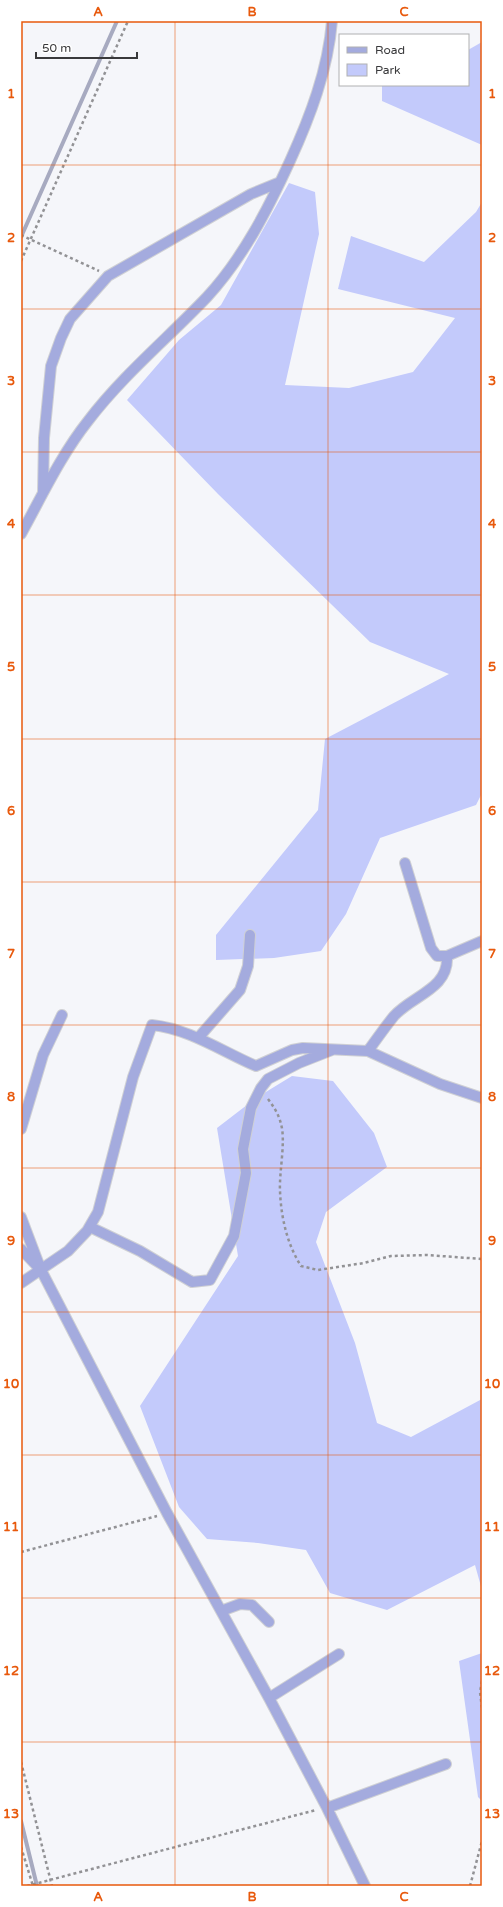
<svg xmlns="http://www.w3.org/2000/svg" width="503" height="1907" viewBox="0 0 503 1907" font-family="'Varela Round',sans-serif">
<rect width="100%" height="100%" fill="#f5f6fa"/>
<path fill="#c3cafb" d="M 482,42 L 482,145 L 382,101 L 382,85 L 468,85 L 468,50 Z
M 289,183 L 315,192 L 319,234 L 285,385 L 349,388 L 413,372 L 455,318 L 338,289 L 351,236 L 424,262 L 476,212 L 482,202 L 482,793 L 476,805 L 380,838 L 346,914 L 321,951 L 274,958 L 216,960 L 216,935 L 318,810 L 325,739 L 449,674 L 370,642 L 218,494 L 127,400 L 179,340 L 221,305 Z
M 292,1076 L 333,1081 L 374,1133 L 387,1167 L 326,1212 L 316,1242 L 355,1343 L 377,1423 L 411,1437 L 482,1399 L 482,1590 L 475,1565 L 387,1610 L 330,1593 L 306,1550 L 258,1543 L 207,1539 L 179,1507 L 140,1406 L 238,1256 L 217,1128 L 256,1098 Z
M 482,1653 L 482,1801 L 478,1797 L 459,1661 Z"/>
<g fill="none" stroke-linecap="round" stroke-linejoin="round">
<path stroke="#a7aac0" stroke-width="4" d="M 21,237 L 117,21
M 21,1821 L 37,1886"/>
<g stroke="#cfd0d4" stroke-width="12">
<path id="minor" d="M 43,493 L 44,438 L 51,366 L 61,338 L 70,319 L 108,276 L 251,194 L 280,182
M 21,534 C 42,496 61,455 88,421 C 123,375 168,338 207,297 C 243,258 268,209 290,161 C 310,117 328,70 332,21
M 405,863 L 431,948 L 437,956 L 447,956
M 199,1037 L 240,990 L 248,966 L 250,935
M 368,1051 C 376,1040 385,1027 394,1016 C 413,995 449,989 447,956 L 482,941
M 21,1129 L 43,1055 L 62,1015
M 21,1217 L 41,1270 L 167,1513 L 269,1698 L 327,1808 L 365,1886
M 90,1227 L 140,1251 L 192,1282 L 210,1280 L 234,1236 L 246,1173 L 243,1149 L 251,1108 L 261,1088 L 268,1079 L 299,1063 L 332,1050
M 21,1249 L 38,1267
M 21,1283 L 68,1251 L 87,1231 L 98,1212 L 133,1077 L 152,1025 C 190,1029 221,1051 256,1066 L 292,1050 L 303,1048 L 368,1051 L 440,1084 L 482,1098
M 221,1611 L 240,1604 L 252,1605 L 269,1622
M 269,1698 L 339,1654
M 327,1808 L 446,1764"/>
</g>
<path stroke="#929295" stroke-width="2.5" stroke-dasharray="3 3" stroke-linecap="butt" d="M 21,235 L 99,271
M 21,261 L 128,21
M 268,1099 C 274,1107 279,1115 281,1124 C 286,1141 279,1172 280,1191 C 281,1217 287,1244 301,1266 L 318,1270 L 364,1263 L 391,1256 L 427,1255 L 482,1259
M 21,1552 L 157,1516
M 482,1681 L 480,1692 L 482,1708
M 21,1762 L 52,1886
M 21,1847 L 33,1886
M 27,1886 L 316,1810
M 470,1886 L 482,1841"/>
<use href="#minor" stroke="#a4abde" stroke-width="10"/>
</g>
<path fill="none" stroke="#e8590c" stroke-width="1" stroke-opacity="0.55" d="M 175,21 L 175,1886M 328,21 L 328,1886M 21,165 L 482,165M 21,309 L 482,309M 21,452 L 482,452M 21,595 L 482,595M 21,739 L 482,739M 21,882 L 482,882M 21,1025 L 482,1025M 21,1168 L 482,1168M 21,1312 L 482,1312M 21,1455 L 482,1455M 21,1598 L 482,1598M 21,1742 L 482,1742"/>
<rect width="503" height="1907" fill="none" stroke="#ffffff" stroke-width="44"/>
<rect x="339" y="34" width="130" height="52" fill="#ffffff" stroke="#b0b0b1"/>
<rect x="347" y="47" width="20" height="6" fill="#a4abde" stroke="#b0b0b1"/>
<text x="375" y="54" font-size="12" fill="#39393b">Road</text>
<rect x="347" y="64" width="20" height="12" fill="#c3cafb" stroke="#b0b0b1"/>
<text x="375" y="74" font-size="12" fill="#39393b">Park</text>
<path d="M36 52v6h101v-6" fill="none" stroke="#39393b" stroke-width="2"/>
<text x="42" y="52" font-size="12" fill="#39393b" stroke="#ffffff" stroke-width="3" paint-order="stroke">50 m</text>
<rect x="22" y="22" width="459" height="1863" fill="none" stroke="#e8590c" stroke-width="1.5"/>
<g font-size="13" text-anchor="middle" font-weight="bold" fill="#e8590c">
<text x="98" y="16">A</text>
<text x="252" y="16">B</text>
<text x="404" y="16">C</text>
<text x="11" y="98">1</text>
<text x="492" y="98">1</text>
<text x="11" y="242">2</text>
<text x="492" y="242">2</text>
<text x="11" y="385">3</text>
<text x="492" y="385">3</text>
<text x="11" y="528">4</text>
<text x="492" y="528">4</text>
<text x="11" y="671">5</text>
<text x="492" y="671">5</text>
<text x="11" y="815">6</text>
<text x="492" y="815">6</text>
<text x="11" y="958">7</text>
<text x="492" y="958">7</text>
<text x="11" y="1101">8</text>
<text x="492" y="1101">8</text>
<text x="11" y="1245">9</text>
<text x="492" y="1245">9</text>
<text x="11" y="1388">10</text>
<text x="492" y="1388">10</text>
<text x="11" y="1531">11</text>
<text x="492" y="1531">11</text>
<text x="11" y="1675">12</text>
<text x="492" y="1675">12</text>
<text x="11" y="1818">13</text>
<text x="492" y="1818">13</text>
<text x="98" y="1901">A</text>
<text x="252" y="1901">B</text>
<text x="404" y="1901">C</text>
</g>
</svg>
